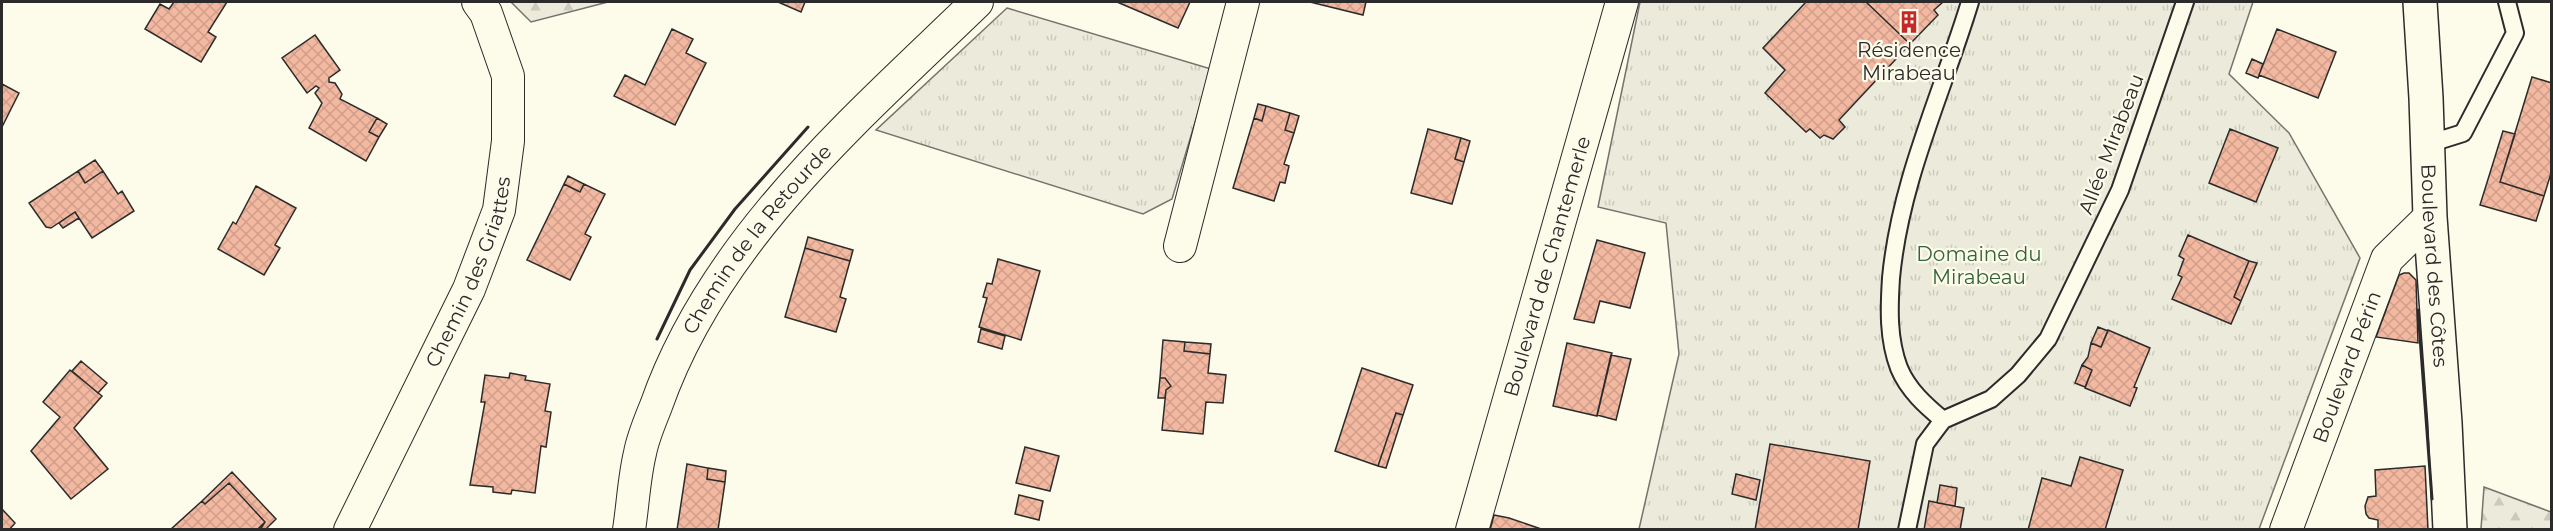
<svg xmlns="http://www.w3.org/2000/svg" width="2553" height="531" viewBox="0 0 2553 531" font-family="Montserrat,sans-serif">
<defs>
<pattern id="grass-tufts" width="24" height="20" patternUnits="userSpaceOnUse" patternTransform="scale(1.5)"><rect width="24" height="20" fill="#ecebdb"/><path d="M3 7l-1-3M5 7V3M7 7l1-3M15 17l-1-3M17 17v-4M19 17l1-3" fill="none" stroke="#cbcabc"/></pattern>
<pattern id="forest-firs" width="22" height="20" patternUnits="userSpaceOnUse" patternTransform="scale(1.5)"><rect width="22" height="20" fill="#ecebdb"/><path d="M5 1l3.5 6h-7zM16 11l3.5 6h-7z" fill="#cbcabc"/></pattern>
<pattern id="building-cross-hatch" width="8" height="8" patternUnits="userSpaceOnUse" patternTransform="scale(1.5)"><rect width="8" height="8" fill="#f2b8a0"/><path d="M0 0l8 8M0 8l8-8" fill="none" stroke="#d09e8a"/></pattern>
</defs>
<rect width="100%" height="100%" fill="#fdfbea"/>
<path fill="url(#grass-tufts)" stroke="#74746e" stroke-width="1.5" d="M 1640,2 L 2253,2 L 2229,74 L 2289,133 L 2360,258 L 2259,529 L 1639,529 L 1679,354 L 1666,223 L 1598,207 Z
M 1007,8 L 1211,69 L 1172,199 L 1143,214 L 876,130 Z"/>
<path fill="url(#forest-firs)" stroke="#74746e" stroke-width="1.5" d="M 511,2 L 608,2 L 531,22 Z
M 2484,487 L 2551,512 L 2551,529 L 2481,529 Z"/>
<path fill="url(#building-cross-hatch)" stroke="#2b2b2b" stroke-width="1.5" d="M 174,2 L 227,2 L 208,32 L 216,37 L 201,62 L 145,29 L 160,4 L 169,9 Z
M 778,2 L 805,2 L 801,12 Z
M 1117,2 L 1190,2 L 1178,28 Z
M 1310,2 L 1366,2 L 1363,15 Z
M 1806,2 L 1866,2 L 1910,44 L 1839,120 L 1845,127 L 1833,139 L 1824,135 L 1820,138 L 1810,129 L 1806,132 L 1765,93 L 1785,70 L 1763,48 Z
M 1866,2 L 1943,2 L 1934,10 L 1938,15 L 1910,44 Z
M 672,29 L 693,39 L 686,53 L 706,63 L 675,125 L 614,96 L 625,75 L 645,85 Z
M 2277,29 L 2336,52 L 2318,98 L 2259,75 Z
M 315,35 L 340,70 L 329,78 L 329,82 L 335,83 L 342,94 L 340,99 L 377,118 L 369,132 L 379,137 L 366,161 L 309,128 L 322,103 L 315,93 L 319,88 L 316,86 L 307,93 L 282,58 Z
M 2252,59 L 2263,64 L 2258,78 L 2246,73 Z
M 2532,77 L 2552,83 L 2552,170 L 2544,196 L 2500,182 Z
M 2,84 L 19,93 L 2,127 Z
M 1258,104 L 1266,106 L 1262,121 L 1254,118 Z
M 1266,106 L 1290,113 L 1285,130 L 1294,133 L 1284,164 L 1289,166 L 1285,183 L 1280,182 L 1274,201 L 1233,188 L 1254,118 L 1262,121 Z
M 1290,113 L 1299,116 L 1294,133 L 1285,130 Z
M 377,118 L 387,124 L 379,137 L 369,132 Z
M 1428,129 L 1461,138 L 1455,159 L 1464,162 L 1452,204 L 1411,193 Z
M 2230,129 L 2278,148 L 2256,202 L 2209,183 Z
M 2503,131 L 2515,134 L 2500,182 L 2544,196 L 2536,221 L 2480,205 Z
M 1461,138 L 1470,141 L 1464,162 L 1455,159 Z
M 95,160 L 103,171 L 85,183 L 78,171 Z
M 78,171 L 85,183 L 103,171 L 118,194 L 122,191 L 134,211 L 92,238 L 75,212 L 51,228 L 46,227 L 29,203 Z
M 568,176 L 584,184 L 580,192 L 564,184 Z
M 564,184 L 580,192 L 584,184 L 605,194 L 585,234 L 591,237 L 570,280 L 527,260 Z
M 256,186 L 296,208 L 275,245 L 280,248 L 264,275 L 218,249 L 233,222 L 236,224 Z
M 75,212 L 79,218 L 63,228 L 59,223 Z
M 2188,235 L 2249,261 L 2234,297 L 2241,301 L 2231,324 L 2172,299 L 2182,277 L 2178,275 L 2184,259 L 2179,256 Z
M 808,237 L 853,250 L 850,261 L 805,248 Z
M 1597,240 L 1645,253 L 1630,308 L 1600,301 L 1594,323 L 1574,319 Z
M 805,248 L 850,261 L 840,297 L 846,299 L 836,332 L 785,317 Z
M 998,259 L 1040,271 L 1021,340 L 979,327 L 987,298 L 983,297 L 987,283 L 992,284 Z
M 2249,261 L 2257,263 L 2241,301 L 2234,297 Z
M 2404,273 L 2409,273 L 2416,280 L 2418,343 L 2376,337 L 2399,275 Z
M 2098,327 L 2108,331 L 2101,347 L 2091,343 Z
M 981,329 L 1005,336 L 1002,349 L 978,342 Z
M 2108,330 L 2150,348 L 2134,387 L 2137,388 L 2130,406 L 2085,388 L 2092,370 L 2082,365 L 2088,357 L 2091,343 L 2101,347 Z
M 1163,340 L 1185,342 L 1184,351 L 1210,354 L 1208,373 L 1226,375 L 1223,403 L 1206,402 L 1203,434 L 1162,430 L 1166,390 L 1171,386 L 1165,378 L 1160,378 Z
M 1185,342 L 1211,344 L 1210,354 L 1184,351 Z
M 1567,343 L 1612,353 L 1597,416 L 1553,406 Z
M 1611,355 L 1631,359 L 1616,420 L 1597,415 Z
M 81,361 L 107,383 L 98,393 L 72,371 Z
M 2082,365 L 2092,370 L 2085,387 L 2075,383 Z
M 1362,368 L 1413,385 L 1403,415 L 1396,413 L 1378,466 L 1335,451 Z
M 70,370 L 102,396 L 74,428 L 108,469 L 71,499 L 31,451 L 60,417 L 43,402 Z
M 510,373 L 526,376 L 525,380 L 550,384 L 545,411 L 551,412 L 546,447 L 541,446 L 535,493 L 512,490 L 511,494 L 493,492 L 493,487 L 470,485 L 485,402 L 481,402 L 485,375 L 509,378 Z
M 1160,378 L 1165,378 L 1171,386 L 1166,390 L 1165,398 L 1158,398 Z
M 1396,413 L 1403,415 L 1386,468 L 1378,466 Z
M 1770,444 L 1870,461 L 1858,530 L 1755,530 Z
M 1025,447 L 1059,456 L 1050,491 L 1016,483 Z
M 2080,457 L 2123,470 L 2105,530 L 2028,530 L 2042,478 L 2071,486 Z
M 687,464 L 708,468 L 707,479 L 725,482 L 718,530 L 677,530 Z
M 2425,466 L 2428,530 L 2378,530 L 2378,520 L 2369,518 L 2366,514 L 2365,506 L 2368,497 L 2376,496 L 2375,470 Z
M 708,468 L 726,471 L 725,482 L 707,479 Z
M 232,472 L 276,519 L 265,530 L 259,528 L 265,522 L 229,483 L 205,504 L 202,501 Z
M 1736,474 L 1760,480 L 1756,500 L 1732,494 Z
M 229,483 L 265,522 L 260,530 L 170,530 L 202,501 L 205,504 Z
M 1940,485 L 1957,488 L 1955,506 L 1937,503 Z
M 1019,495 L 1043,501 L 1039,520 L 1015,514 Z
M 1929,501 L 1964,508 L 1960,530 L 1924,530 Z
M 2,509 L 15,523 L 9,530 L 2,530 Z
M 1494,515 L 1509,518 L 1544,530 L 1490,530 Z"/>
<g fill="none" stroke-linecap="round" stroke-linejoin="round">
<g stroke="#2b2b2b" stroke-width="20">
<path id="lane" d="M 1970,2 C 1942,94 1900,181 1891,278 C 1889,309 1888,339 1899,368 C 1908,390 1926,406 1943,420 L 1991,399 L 2018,375 L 2048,339 L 2120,190 L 2185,2
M 2428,144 L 2463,133 L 2515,33 L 2507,2
M 1907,530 L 1925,444 L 1943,420"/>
</g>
<g stroke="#2b2b2b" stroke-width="34">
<g id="street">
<path d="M 1180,246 L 1243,2"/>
<path id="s1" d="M 350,530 L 469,289 L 499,210 L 508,141 L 508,76 L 486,13 L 478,2"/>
<path id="s2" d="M 629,530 C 633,504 634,478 640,453 C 643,437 650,421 656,406 C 714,240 854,121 977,2"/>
<path id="s3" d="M 1472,530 L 1622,2"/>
<path id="s4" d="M 2286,530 L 2387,259 L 2430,217"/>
</g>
</g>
<g stroke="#2b2b2b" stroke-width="36">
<g id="secondary">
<path id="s5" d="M 2420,2 L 2426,98 L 2430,217 L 2445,423 L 2450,530"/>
</g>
</g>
<use href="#lane" stroke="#fdfbea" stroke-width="16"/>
<use href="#street" stroke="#fdfbea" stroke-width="32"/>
<use href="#secondary" stroke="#fdfbea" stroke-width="33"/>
<path stroke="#2b2b2b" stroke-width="3" d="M 2418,310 L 2432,499
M 657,339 L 690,270 L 735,209 L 808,127"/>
</g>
<defs>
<g id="building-bare" transform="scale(1.8)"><path d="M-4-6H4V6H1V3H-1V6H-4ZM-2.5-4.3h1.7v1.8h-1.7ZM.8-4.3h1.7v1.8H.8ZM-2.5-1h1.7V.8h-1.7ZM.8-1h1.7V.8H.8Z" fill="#c62828" stroke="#fdfbea" stroke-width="2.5" paint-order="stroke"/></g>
</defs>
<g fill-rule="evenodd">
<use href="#building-bare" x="1909" y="22"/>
</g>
<g text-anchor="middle" stroke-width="4.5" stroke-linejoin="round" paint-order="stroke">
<g font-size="20" fill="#2b2b2b" stroke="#fdfbea">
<text x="1909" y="57">Résidence<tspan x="1909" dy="23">Mirabeau</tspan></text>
</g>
<g font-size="20" fill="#2b2b2b" stroke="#fdfbea">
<text transform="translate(2111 144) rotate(-69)" y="7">Allée Mirabeau</text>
<text dy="7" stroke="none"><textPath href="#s2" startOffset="324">Chemin de la Retourde</textPath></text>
<text dy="7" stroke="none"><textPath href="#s5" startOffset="264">Boulevard des Côtes</textPath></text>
<text dy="7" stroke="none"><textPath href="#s3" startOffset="274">Boulevard de Chantemerle</textPath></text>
<text dy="7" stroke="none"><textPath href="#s1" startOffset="285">Chemin des Griattes</textPath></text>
<text dy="7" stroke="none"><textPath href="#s4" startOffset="174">Boulevard Périn</textPath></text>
</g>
<g font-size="20" fill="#34623c" stroke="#fdfbea">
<text x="1979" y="261">Domaine du<tspan x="1979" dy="23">Mirabeau</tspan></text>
</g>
</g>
<rect width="2553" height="531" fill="none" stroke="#2b2b2b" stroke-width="6"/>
</svg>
